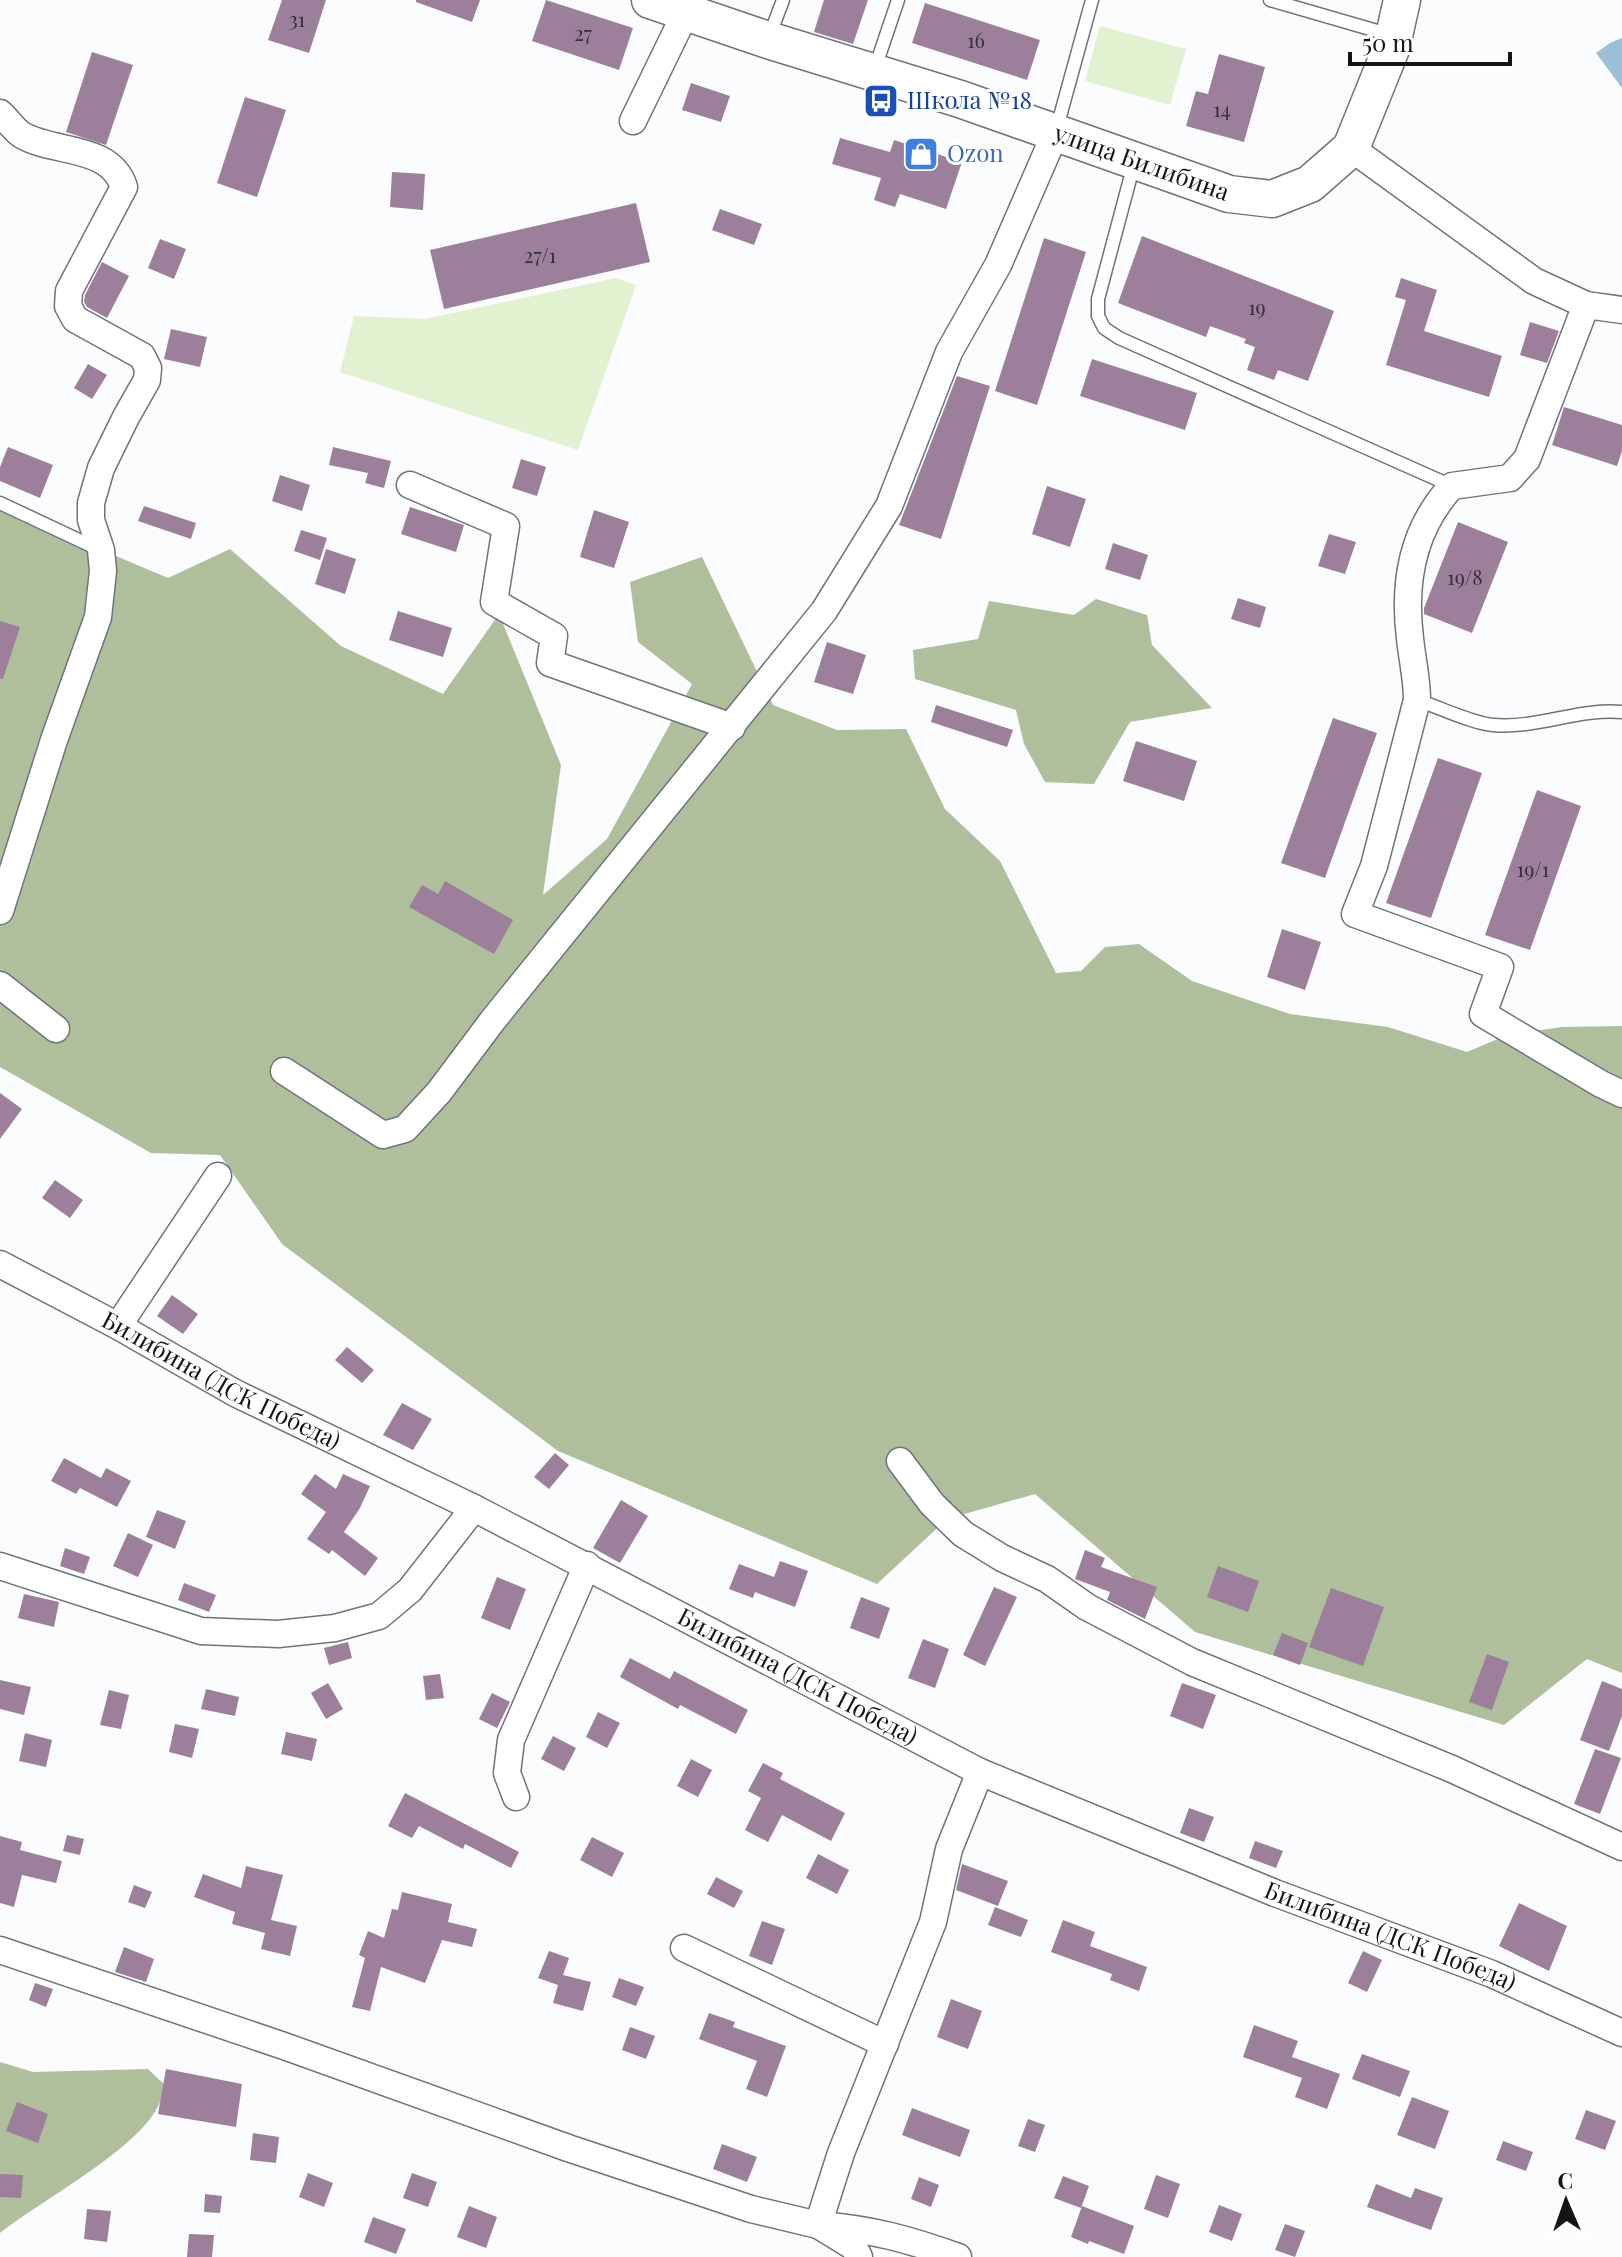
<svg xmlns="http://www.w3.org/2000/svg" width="1622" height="2257" viewBox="0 0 1622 2257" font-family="'Playfair Display',serif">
<rect width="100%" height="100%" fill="#fbfcfd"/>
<path fill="#e2f2d0" d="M 1100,26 L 1186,49 L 1170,105 L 1085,81 Z
M 616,278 L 636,285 L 578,450 L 340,372 L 354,316 L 425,319 Z"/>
<path fill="#afbf9c" d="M 0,507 L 168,578 L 230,549 L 341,646 L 443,694 L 499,614 L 561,765 L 543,895 L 607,839 L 692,684 L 638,642 L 630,582 L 702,557 L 773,705 L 837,730 L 906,729 L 945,809 L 1000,861 L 1056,973 L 1081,971 L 1105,947 L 1139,944 L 1192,981 L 1290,1014 L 1388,1027 L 1467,1052 L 1507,1035 L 1562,1027 L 1622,1026 L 1622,1673 L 1587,1659 L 1504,1725 L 1195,1632 L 1035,1494 L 947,1519 L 877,1584 L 558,1451 L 282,1244 L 220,1155 L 151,1153 L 0,1067 Z
M 1096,599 L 1147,615 L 1152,645 L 1212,708 L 1130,722 L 1094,784 L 1045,782 L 1024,744 L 1016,710 L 915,679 L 913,650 L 978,639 L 989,601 L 1074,615 Z
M 0,2062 L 33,2072 L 148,2069 L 167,2087 C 163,2095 160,2103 156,2110 C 131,2153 42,2200 0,2233 Z"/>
<path fill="#9cbfd8" d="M 1622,38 L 1622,88 L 1596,53 L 1610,43 Z"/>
<path fill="#9c809b" d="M 282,0 L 326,0 L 309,53 L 268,40 Z
M 416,0 L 480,0 L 472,22 L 416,2 Z
M 546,0 L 633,28 L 619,70 L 532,41 Z
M 824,0 L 868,0 L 853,44 L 814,32 Z
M 925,3 L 1040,40 L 1027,80 L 912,43 Z
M 92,52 L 133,65 L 106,145 L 66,132 Z
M 1219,54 L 1265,67 L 1244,142 L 1186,126 L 1196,91 L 1208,94 Z
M 691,83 L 730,96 L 721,122 L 682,110 Z
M 245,97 L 286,110 L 257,197 L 217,183 Z
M 840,138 L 890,152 L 894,140 L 962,162 L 946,209 L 900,194 L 895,207 L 874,200 L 881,178 L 832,164 Z
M 392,172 L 425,174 L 423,210 L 390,207 Z
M 636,203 L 650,262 L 444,309 L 430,250 Z
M 720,209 L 762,224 L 754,245 L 712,230 Z
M 1142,236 L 1334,311 L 1308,381 L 1278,370 L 1274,380 L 1247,370 L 1255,347 L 1244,343 L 1246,339 L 1210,326 L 1206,337 L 1118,303 Z
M 1044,238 L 1086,252 L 1037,405 L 995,391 Z
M 160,239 L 186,249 L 174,279 L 148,268 Z
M 102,262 L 129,276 L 107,318 L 87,307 L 84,302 L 85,295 Z
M 1401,278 L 1437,290 L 1424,331 L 1502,356 L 1489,397 L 1386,365 L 1406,300 L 1395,297 Z
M 1530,322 L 1559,331 L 1547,363 L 1520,355 Z
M 171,329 L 207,337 L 200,367 L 164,359 Z
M 1092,359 L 1197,393 L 1185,430 L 1080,396 Z
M 88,364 L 107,375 L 92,399 L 74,388 Z
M 957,376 L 990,386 L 941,539 L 899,525 Z
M 1564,407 L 1622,425 L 1622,451 L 1617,466 L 1552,445 Z
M 8,447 L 53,465 L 40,498 L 0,481 L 0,467 Z
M 333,447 L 391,461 L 384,488 L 365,483 L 368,473 L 329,465 Z
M 521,459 L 546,467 L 537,496 L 512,488 Z
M 280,475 L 310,485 L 302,511 L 272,501 Z
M 1047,486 L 1086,499 L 1070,547 L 1032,534 Z
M 144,506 L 196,523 L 191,539 L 138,521 Z
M 410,507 L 464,525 L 456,552 L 401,534 Z
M 594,510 L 629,522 L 614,568 L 580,557 Z
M 1458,522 L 1508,542 L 1472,633 L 1424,614 L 1424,608 Z
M 301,530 L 327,538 L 320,560 L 294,551 Z
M 1329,534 L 1356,542 L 1345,574 L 1318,566 Z
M 1113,543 L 1148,555 L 1140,580 L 1105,569 Z
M 326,549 L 356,559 L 345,594 L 315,584 Z
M 1238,598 L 1266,607 L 1260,628 L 1231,619 Z
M 398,611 L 452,628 L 443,657 L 389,640 Z
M 0,621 L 20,627 L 3,679 L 0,679 Z
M 827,642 L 866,655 L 853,694 L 814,682 Z
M 936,705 L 1013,730 L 1007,747 L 931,722 Z
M 1333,718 L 1377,733 L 1325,878 L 1281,863 Z
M 1136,741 L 1197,761 L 1184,801 L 1123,781 Z
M 1438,758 L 1482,773 L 1431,918 L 1386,903 Z
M 1537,790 L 1581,806 L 1530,950 L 1485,935 Z
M 445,881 L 513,920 L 494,954 L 409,907 L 422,885 L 438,894 Z
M 1282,929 L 1321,942 L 1305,990 L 1267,977 Z
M 0,1093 L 22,1109 L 0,1139 Z
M 55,1180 L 83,1200 L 70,1218 L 42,1198 Z
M 172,1295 L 198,1314 L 183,1334 L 157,1316 Z
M 347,1347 L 374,1370 L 362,1383 L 335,1360 Z
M 402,1403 L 432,1419 L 413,1450 L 383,1435 Z
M 555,1453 L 569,1465 L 549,1489 L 534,1477 Z
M 64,1458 L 101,1478 L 106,1468 L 131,1481 L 117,1507 L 80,1488 L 76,1494 L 51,1481 Z
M 315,1474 L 336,1489 L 343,1474 L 370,1486 L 360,1508 L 344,1532 L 378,1558 L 365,1576 L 332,1550 L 329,1554 L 307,1539 L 326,1512 L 301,1494 Z
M 621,1500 L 648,1516 L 620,1563 L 593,1548 Z
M 157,1510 L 186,1521 L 175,1549 L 146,1537 Z
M 128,1533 L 153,1545 L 138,1577 L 113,1566 Z
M 65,1548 L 90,1557 L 84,1574 L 60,1566 Z
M 1085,1550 L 1105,1558 L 1101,1567 L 1157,1587 L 1145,1619 L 1107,1600 L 1110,1592 L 1075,1579 Z
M 780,1561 L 808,1571 L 795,1607 L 755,1592 L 753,1598 L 729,1589 L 739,1564 L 774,1577 Z
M 1218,1566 L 1259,1581 L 1248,1612 L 1207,1597 Z
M 497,1577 L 526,1589 L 510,1630 L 481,1618 Z
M 184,1583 L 216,1595 L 209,1612 L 178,1600 Z
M 994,1587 L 1017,1597 L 985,1666 L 963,1655 Z
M 1331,1588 L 1384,1607 L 1363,1666 L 1309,1647 Z
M 24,1594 L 59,1602 L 54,1627 L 18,1618 Z
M 861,1597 L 890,1608 L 879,1639 L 850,1628 Z
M 1282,1633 L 1308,1643 L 1300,1665 L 1273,1655 Z
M 923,1639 L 949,1649 L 935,1688 L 908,1678 Z
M 348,1642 L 352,1658 L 329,1665 L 324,1648 Z
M 1487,1654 L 1509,1662 L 1492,1710 L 1469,1702 Z
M 630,1658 L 670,1679 L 674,1671 L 748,1710 L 736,1734 L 680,1705 L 678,1709 L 620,1677 Z
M 440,1674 L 444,1698 L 426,1700 L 423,1676 Z
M 0,1680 L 31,1687 L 24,1715 L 0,1709 Z
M 1602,1681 L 1622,1689 L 1622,1716 L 1609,1751 L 1580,1740 Z
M 328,1683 L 343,1709 L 326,1719 L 311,1693 Z
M 1182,1683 L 1216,1695 L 1203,1729 L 1170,1716 Z
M 206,1689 L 239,1697 L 235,1716 L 201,1709 Z
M 109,1690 L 129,1695 L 121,1729 L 100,1725 Z
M 492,1693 L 510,1702 L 497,1728 L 479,1719 Z
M 598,1712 L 620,1723 L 607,1748 L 586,1737 Z
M 175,1724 L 199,1729 L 192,1758 L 169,1752 Z
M 286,1732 L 317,1739 L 312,1761 L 281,1754 Z
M 25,1733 L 52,1740 L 46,1767 L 19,1761 Z
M 553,1736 L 576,1748 L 564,1771 L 541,1759 Z
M 1595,1749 L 1621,1758 L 1600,1814 L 1574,1804 Z
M 691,1759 L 712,1770 L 698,1797 L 677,1786 Z
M 763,1763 L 783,1773 L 780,1779 L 845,1813 L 831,1841 L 782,1815 L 768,1842 L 745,1830 L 761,1798 L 748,1791 Z
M 405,1793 L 519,1852 L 511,1868 L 465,1844 L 463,1849 L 419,1826 L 412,1838 L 388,1826 Z
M 1189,1808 L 1214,1817 L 1204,1842 L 1180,1833 Z
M 67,1835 L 84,1839 L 80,1855 L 63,1851 Z
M 0,1836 L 22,1842 L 20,1850 L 62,1861 L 56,1883 L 22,1875 L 14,1907 L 0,1903 Z
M 592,1837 L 624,1853 L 612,1877 L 580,1860 Z
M 1255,1841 L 1283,1851 L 1276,1868 L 1249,1858 Z
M 818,1854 L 849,1870 L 837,1894 L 806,1878 Z
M 962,1864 L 1008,1881 L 998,1906 L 956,1890 Z
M 246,1866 L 283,1875 L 271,1920 L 297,1926 L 290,1956 L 261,1949 L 265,1933 L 232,1924 L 235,1912 L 194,1897 L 203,1874 L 241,1888 Z
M 716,1877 L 743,1891 L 734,1908 L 707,1894 Z
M 134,1885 L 152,1892 L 145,1908 L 128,1902 Z
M 402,1892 L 452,1904 L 448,1922 L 477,1929 L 472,1947 L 442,1940 L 425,1983 L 381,1967 L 370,2011 L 352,2007 L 365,1958 L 359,1955 L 368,1931 L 384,1938 L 392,1909 L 398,1910 Z
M 1519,1903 L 1567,1926 L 1549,1971 L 1499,1946 Z
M 995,1907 L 1028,1920 L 1021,1937 L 988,1925 Z
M 1063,1920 L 1095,1932 L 1090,1946 L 1147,1967 L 1139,1991 L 1110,1980 L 1112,1974 L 1051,1952 Z
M 762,1921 L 785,1929 L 772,1965 L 749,1956 Z
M 124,1947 L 154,1959 L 146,1982 L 115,1972 Z
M 549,1951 L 569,1958 L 563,1975 L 591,1982 L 583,2011 L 553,2003 L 558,1985 L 538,1978 Z
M 1363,1951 L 1382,1960 L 1367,1992 L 1348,1983 Z
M 619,1978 L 644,1987 L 636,2006 L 612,1997 Z
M 35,1983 L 53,1989 L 46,2007 L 29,2000 Z
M 951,1999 L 982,2011 L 968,2049 L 937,2037 Z
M 709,2013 L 735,2022 L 733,2027 L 786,2046 L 767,2097 L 746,2089 L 757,2061 L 699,2039 Z
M 1254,2025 L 1298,2041 L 1292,2057 L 1340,2074 L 1327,2109 L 1295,2097 L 1302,2078 L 1243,2057 Z
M 630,2027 L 655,2036 L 646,2059 L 622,2050 Z
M 1362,2054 L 1410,2071 L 1400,2097 L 1352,2079 Z
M 166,2069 L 242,2084 L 236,2127 L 158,2114 Z
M 1412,2097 L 1449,2111 L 1435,2149 L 1397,2135 Z
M 17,2102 L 48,2114 L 38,2143 L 6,2131 Z
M 912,2108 L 970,2130 L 960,2157 L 902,2135 Z
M 1586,2110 L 1616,2121 L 1605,2150 L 1575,2139 Z
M 1028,2119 L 1045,2125 L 1035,2152 L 1018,2146 Z
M 253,2133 L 279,2137 L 276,2163 L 250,2160 Z
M 1503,2141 L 1533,2152 L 1526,2171 L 1496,2160 Z
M 722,2144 L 757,2157 L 747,2182 L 713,2169 Z
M 308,2173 L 333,2183 L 324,2207 L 299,2197 Z
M 412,2173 L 437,2182 L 428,2207 L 403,2198 Z
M 0,2174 L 23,2175 L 21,2198 L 0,2197 Z
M 1156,2175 L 1180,2184 L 1168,2218 L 1144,2209 Z
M 1063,2176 L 1089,2186 L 1081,2208 L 1054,2198 Z
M 919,2177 L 939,2185 L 931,2207 L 911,2199 Z
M 1376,2184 L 1411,2198 L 1415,2188 L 1443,2198 L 1431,2230 L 1367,2207 Z
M 205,2194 L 222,2196 L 220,2213 L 204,2212 Z
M 1219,2205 L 1242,2214 L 1232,2241 L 1209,2232 Z
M 469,2206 L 497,2217 L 486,2248 L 457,2237 Z
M 1082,2206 L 1134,2226 L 1124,2254 L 1089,2241 L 1088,2244 L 1071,2237 Z
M 87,2209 L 111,2211 L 107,2242 L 84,2239 Z
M 373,2217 L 406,2229 L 396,2254 L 364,2242 Z
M 1285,2224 L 1305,2231 L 1295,2257 L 1275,2250 Z
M 189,2234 L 214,2235 L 212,2257 L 187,2257 Z"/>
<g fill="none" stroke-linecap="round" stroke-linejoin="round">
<g stroke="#6f747b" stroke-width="15">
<path id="service" d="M 1270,0 L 1391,35
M 769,37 L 783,0
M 875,68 L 898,0
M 1056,131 L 1092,0
M 1134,164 L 1098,299 L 1098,316 L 1104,328 L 1119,338 L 1452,486
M 0,503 L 98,549
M 1417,700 C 1439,707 1471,723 1493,725 C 1537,729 1579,708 1622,712"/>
</g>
<g stroke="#6f747b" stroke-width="29">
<g id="minor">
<path d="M 0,113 C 7,119 14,130 22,135 C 54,154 110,144 124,187 L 69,291 L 68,306 L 75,319 L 142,356 L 148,368 L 147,380 L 126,417 L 101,468 L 91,503 L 91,520 L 101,550 L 103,571 L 98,617 L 54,740 L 0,911"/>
<path d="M 633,121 L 686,12"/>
<path d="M 1351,148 L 1534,281 L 1586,305 L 1622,310"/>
<path d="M 1586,305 L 1527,459 L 1510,478 L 1452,486 C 1413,528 1403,582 1410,638 C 1412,659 1417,678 1417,700 L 1374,866 L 1355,914 L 1500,967 L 1483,1014 L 1601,1084 L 1622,1094"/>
<path d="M 410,485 L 506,526 L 494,602 L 554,636 L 550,663 L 732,727"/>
<path d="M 0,985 L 56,1029"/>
<path d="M 284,1071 L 383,1135 L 405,1129 L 439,1092 L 493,1020 L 824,611 L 889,506 L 949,352 L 998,265 L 1055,134"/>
<path id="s1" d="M 0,1264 L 118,1326 L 235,1393 L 474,1508 L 980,1772 L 1275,1893 L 1492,1974 L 1622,2033"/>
<path d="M 118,1326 L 218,1176"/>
<path d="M 900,1461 L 932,1504 L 963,1534 L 1002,1558 L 1047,1579 L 1087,1607 L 1192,1662 L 1452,1769 L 1622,1847"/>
<path d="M 0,1566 L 201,1631 L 278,1634 L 335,1628 L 379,1616 L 410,1590 L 474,1508"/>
<path d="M 516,1797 L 507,1773 L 511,1740 L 587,1565"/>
<path d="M 684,1948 L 885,2044"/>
<path d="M 0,1950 L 284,2046 L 568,2148 L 751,2209 L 818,2225 L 854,2247 L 859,2257"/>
<path d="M 958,2257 C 908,2239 871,2229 818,2225 L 841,2153 L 933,1922 L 949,1849 L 980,1772"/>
</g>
</g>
<g stroke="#6f747b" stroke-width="39">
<g id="secondary">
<path id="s2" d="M 650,0 L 768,40 L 960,99 L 1229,194 L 1272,199 L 1310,184 L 1351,148 L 1391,49 L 1402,0"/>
</g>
</g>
<use href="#service" stroke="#fff" stroke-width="12"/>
<use href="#minor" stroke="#fff" stroke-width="26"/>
<use href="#secondary" stroke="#fff" stroke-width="36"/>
</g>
<defs>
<g id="bus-square" transform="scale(1.8)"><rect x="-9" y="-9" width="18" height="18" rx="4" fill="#1a4fb4" stroke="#fff"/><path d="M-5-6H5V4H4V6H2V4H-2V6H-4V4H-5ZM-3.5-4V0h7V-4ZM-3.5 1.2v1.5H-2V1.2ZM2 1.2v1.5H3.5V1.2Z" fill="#fff"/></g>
<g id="shop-square" transform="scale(1.8)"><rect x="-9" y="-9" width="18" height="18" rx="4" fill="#3f7fe0" stroke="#fff"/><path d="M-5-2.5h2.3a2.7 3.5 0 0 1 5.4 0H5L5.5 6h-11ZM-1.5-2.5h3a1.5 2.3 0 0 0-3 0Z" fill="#fff"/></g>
</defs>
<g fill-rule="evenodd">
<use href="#bus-square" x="881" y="101"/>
<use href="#shop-square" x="921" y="154"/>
</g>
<g text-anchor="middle" stroke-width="6" stroke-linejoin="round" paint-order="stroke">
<g font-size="20" fill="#342f37">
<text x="297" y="27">31</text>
<text x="583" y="41">27</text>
<text x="976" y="48">16</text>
<text x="1222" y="117">14</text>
<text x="540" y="263">27/1</text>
<text x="1257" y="315">19</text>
<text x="1465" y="585">19/8</text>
<text x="1533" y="877">19/1</text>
</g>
<g font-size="24" fill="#164399" stroke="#fff" text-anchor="start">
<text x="907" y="109">Школа №18</text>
</g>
<g font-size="24" fill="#366cbe" stroke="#fff" text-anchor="start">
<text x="947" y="162">Ozon</text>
</g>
<g font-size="24" fill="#121416" stroke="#fff">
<text dy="8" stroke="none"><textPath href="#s2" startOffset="518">улица Билибина</textPath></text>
<text dy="8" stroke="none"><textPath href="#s1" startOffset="250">Билибина (ДСК Победа)</textPath></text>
<text dy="8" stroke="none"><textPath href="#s1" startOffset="898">Билибина (ДСК Победа)</textPath></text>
<text dy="8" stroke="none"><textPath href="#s1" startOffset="1546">Билибина (ДСК Победа)</textPath></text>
</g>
</g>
<g transform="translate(1566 2201) rotate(358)" stroke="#ffffff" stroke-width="6" paint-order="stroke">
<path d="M0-6L14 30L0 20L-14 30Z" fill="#121416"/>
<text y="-12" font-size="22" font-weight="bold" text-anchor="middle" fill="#121416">С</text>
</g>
<path d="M1350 52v12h160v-12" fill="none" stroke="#121416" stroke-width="4"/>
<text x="1362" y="52" font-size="24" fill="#121416" stroke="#ffffff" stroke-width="6" paint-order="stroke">50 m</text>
</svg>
